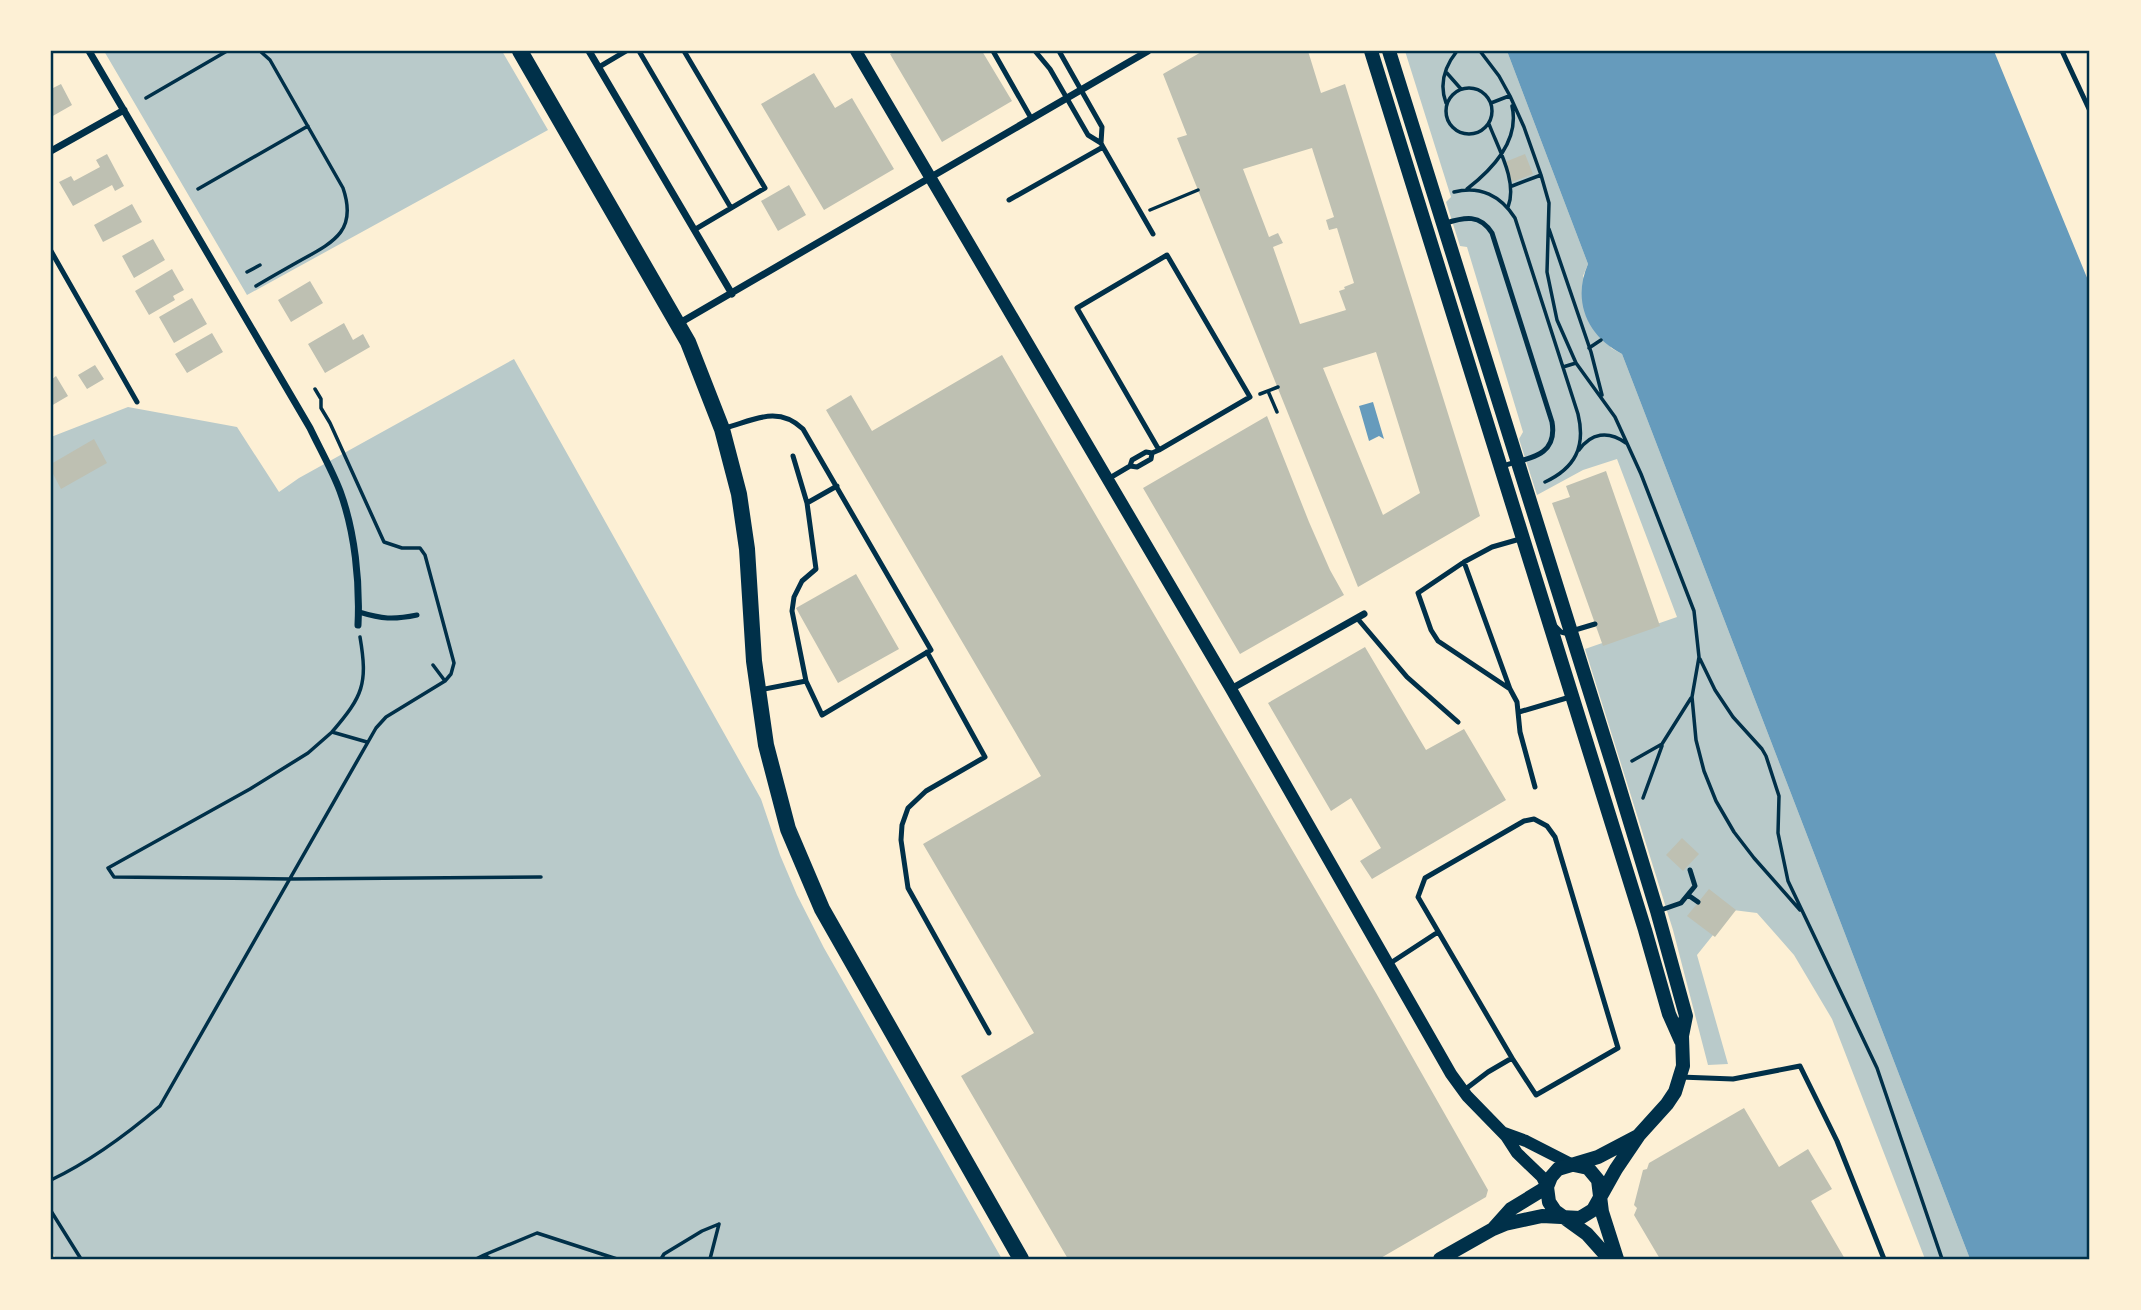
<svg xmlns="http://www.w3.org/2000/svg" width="2141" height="1310" viewBox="0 0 2141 1310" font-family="Literata,serif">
<rect width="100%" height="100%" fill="#fdf0d5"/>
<path fill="#b9caca" d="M 104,51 L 502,51 L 548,130 L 247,295 Z
M 1405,51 L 1507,51 L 1588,264 L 1583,276 L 1611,348 L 1622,354 L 1970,1259 L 1925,1259 L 1832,1019 L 1794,955 L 1757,913 L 1733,910 L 1697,955 L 1728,1064 L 1708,1065 L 1673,930 L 1585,649 L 1677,617 L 1617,459 L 1583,470 L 1537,495 L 1519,439 L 1523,432 L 1467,247 L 1460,246 L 1446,202 L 1451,197 Z
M 514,359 L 761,799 L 780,855 L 797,895 L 824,948 L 1002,1259 L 56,1259 L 51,1249 L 51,437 L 128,407 L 237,427 L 279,492 L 299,478 Z"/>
<path fill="#669bbc" d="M 1507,51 L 1994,51 L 2090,285 L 2090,1259 L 1970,1259 L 1622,354 C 1587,336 1572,301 1588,264 Z
M 1373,402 L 1384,439 L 1379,436 L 1369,441 L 1359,406 Z"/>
<path fill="#bec0b2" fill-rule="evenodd" d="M 896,51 L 982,51 L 1012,101 L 942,142 L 890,54 Z
M 1203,51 L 1308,51 L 1321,93 L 1345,84 L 1480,516 L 1358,587 L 1177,138 L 1187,135 L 1163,74 ZM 1312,148 L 1334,217 L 1326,220 L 1329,230 L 1337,228 L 1354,283 L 1344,287 L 1345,289 L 1339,291 L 1346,310 L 1300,324 L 1273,247 L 1283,243 L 1278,233 L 1269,237 L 1243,169 ZM 1376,352 L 1420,493 L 1383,515 L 1323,368 Z
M 814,73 L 835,108 L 852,98 L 894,169 L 824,210 L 761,104 Z
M 61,84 L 72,105 L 51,117 L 51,89 Z
M 107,154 L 124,186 L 115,191 L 112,185 L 73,206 L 59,182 L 71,176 L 74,181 L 100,167 L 96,160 Z
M 1525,154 L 1533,174 L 1512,182 L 1505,162 Z
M 789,185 L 806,215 L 778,231 L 761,201 Z
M 132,204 L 142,222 L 103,242 L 94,225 Z
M 153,239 L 165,260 L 134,278 L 122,256 Z
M 172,269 L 184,290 L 173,296 L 175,300 L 149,315 L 135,291 Z
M 310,281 L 323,303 L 291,322 L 278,300 Z
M 192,298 L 207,324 L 174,343 L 159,317 Z
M 344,323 L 353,340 L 363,334 L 370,347 L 325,373 L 308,344 Z
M 212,333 L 223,352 L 187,373 L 175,354 Z
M 1002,355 L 1376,993 L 1488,1190 L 1486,1197 L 1379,1259 L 1068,1259 L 961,1076 L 1034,1033 L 923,844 L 1041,776 L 826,410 L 851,395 L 872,431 Z
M 95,365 L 104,379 L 87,389 L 78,375 Z
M 56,376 L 68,396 L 51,406 L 51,380 Z
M 1267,416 L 1309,522 L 1330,570 L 1344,595 L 1240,654 L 1143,488 Z
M 94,439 L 107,463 L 61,489 L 51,470 L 51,464 Z
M 1606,471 L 1660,626 L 1603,646 L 1552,503 L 1570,497 L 1566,486 Z
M 856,574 L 899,649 L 838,683 L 796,608 Z
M 1365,647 L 1426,750 L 1464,729 L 1506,800 L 1372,879 L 1360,861 L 1381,848 L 1351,798 L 1331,811 L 1268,703 Z
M 1682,838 L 1699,854 L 1683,871 L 1666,855 Z
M 1709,889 L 1736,910 L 1715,937 L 1687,916 Z
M 1744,1108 L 1779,1167 L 1808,1149 L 1832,1189 L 1811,1201 L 1845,1259 L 1660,1259 L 1634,1215 L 1637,1208 L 1634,1205 L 1643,1170 L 1647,1169 L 1649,1163 Z"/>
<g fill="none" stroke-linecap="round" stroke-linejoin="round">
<path stroke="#003049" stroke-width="3.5" d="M 1480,51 L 1499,76 L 1510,96 L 1524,127 L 1541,175 L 1549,203 L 1547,272 L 1557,320 L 1576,363 L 1615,417 L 1641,474 L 1694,611 L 1699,657 L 1692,697 L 1696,740 L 1704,771 L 1716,801 L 1734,832 L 1754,858 L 1800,910
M 1446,72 L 1461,89
M1446 111a23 23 0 1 1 46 0a23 23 0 1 1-46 0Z
M 146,98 L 227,51
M 1446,103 C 1439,84 1445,66 1457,51
M 1491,103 L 1509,96
M 1489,124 C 1498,148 1518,182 1508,207
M 1512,186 L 1541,175
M 198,189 L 308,126
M 1467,189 C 1493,169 1520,141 1512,106
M 1454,192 C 1480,185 1501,196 1515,218 L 1578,414 C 1586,447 1575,468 1545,482
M 1150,210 L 1198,190
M 1549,229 L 1591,352 L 1602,395
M 247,272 L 260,265
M 256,286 C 271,277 287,268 303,259 C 336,241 357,229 343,188 L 270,60 L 260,51
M 1589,348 L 1601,340
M 1563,367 L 1576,363
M 1268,391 L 1277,412
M 1260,394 L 1278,387
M 1579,450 C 1591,433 1608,430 1626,443
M 1700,659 L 1715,690 L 1733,717 L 1762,749 L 1766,756 L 1779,796 L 1778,833 L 1788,881 L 1877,1068 L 1942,1259
M 433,665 L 445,681
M 332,732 C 363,696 368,684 360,637
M 367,742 L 332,732 L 308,753 L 250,789 L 108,868 L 114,877 L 291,879 L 541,877
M 1632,761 L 1662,744 L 1691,698
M 1643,798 L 1662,746
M 51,1180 C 91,1161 126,1135 160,1106 L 376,728 L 386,717 L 445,681 L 451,674 L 454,663 L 425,555 L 420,548 L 402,548 L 384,542 L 330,423 L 321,408 L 321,399 L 315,389
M 51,1211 L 81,1259
M 484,1255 L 537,1233 L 617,1259
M 476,1259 L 484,1255 L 491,1259
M 661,1259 L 664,1254 L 702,1231 L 719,1224
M 710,1259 L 719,1224"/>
<path stroke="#003049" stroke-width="5" d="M 639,51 L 731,208
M 684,51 L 765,188 L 694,230
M 993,51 L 1031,118
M 1035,51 L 1050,69 L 1088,135 L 1101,143
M 2062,51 L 2090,111
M 599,67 L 626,51
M 1103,147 L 1153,234
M 1009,200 L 1103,147 L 1101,143 L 1102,127 L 1059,51
M 1446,223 C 1465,217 1480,214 1492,233 L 1552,422 C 1558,457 1528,458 1502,466
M 51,251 L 137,402
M 725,428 C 754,420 778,405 803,429 L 931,650 L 822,715 L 806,681 L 759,690
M 1152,453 L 1159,450 L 1250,397 L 1167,255 L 1077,308 L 1159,450
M 793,456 L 807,503
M 1108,479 L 1130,466 L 1132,460 L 1146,452 L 1152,453 L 1151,459 L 1137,467 L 1130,466
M 1520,539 L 1492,547 L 1464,562 L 1418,593 L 1431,630 L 1438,641 L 1510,689 L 1517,702 L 1520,732 L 1535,787
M 1464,562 L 1510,689
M 359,612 C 382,619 393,620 417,615
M 1357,618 L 1407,677 L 1458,722
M 1555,626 L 1561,632 L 1565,633 L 1595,624
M 927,652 L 985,757 L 926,791 L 908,808 L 902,825 L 901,840 L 908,888 L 989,1033
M 806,681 L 792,611 L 794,597 L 802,581 L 816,569 L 807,503 L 837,486
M 1519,712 L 1570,697
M 1534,819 L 1547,826 L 1555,837 L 1618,1048 L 1536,1095 L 1512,1058 L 1418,897 L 1425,878 L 1524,821 Z
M 1688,895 L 1698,902
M 1658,911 L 1681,903 L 1695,886 L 1690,870
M 1389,964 L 1438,932
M 1680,1077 L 1733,1079 L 1800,1066 L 1837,1141 L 1884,1259
M 1463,1091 L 1488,1072 L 1512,1058"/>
<path stroke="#003049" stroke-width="7" d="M 89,51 L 310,428 C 320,449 332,470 340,491 C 355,532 360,582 358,625
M 589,51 L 732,294
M 51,151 L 124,110
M 678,324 L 1148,51
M 1231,689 L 1364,614"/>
<path stroke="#003049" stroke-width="12" d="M 856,51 L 1231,689 L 1451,1074 L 1467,1096 L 1506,1136 L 1517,1153 L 1542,1177 L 1547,1187
M 1504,1133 L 1526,1141 L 1573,1165"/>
<path stroke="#003049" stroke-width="14" d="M 1371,51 L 1645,930 L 1669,1014 L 1681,1041
M 1389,51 L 1613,766 L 1657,911 L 1686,1016 L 1682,1036 L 1683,1066 L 1675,1092 L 1667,1104 L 1639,1135 L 1616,1169 L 1593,1210 L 1580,1218 L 1542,1216 L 1505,1224 L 1493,1229 L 1440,1259
M 1574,1165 L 1588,1168 L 1598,1180 L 1602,1212 L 1617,1259
M 1494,1228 L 1511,1209 L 1547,1187
M 1616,1259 L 1604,1253 L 1587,1234 L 1555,1211 L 1549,1202 L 1547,1187 L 1551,1177 L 1558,1169 L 1598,1157 L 1638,1136"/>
<path stroke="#003049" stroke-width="16" d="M 520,51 L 688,342 L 722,429 L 739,494 L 747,549 L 754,661 L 766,745 L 788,829 L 822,909 L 1021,1259"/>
</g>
<rect width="2141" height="1310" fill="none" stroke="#fdf0d5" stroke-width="105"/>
<rect x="52" y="52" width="2036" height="1206" fill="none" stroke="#003049" stroke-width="2.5"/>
</svg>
